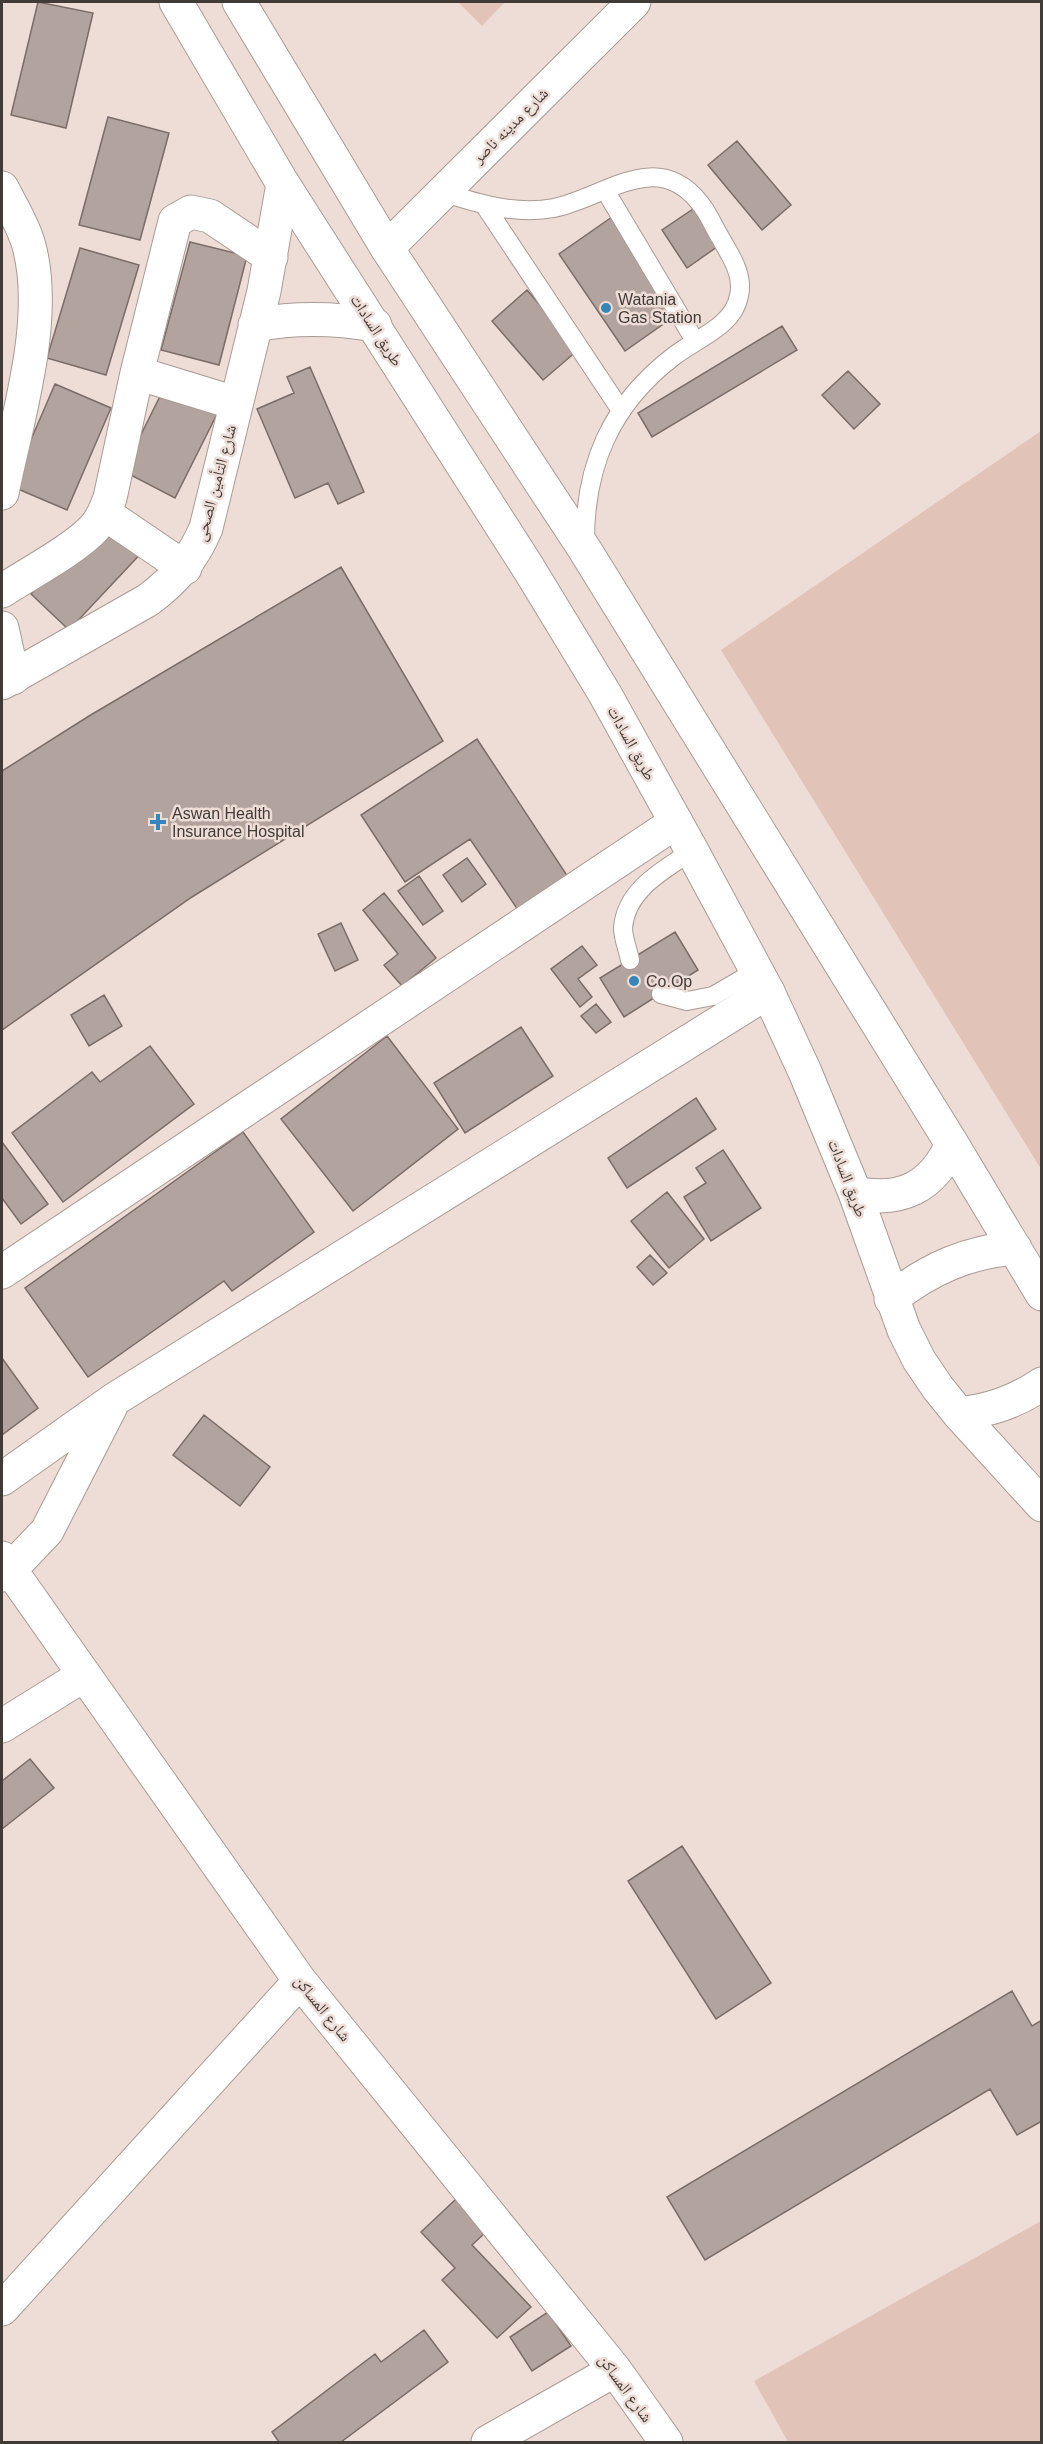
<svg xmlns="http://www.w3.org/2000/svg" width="1043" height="2444" viewBox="0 0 1043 2444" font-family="Arial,'Noto Naskh Arabic',sans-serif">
<rect width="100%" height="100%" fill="#eeddd7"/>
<path fill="#e2c3b8" d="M 458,2 L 505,2 L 482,26 Z
M 1041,431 L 1041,1169 L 721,650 Z
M 1041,2221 L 1041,2442 L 788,2442 L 754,2381 Z"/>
<path fill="#b3a39e" stroke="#7b6c67" stroke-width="1.5" d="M 38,2 L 93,13 L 66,128 L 11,115 Z
M 108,117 L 169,133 L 140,240 L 79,225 Z
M 737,141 L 791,205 L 762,230 L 708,165 Z
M 699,205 L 724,242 L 687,268 L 662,230 Z
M 612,217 L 679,313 L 625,351 L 559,254 Z
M 190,242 L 247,256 L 219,365 L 161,350 Z
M 80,248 L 139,265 L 106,375 L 47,358 Z
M 527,290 L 578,350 L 543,380 L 492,321 Z
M 782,326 L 797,350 L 652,437 L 638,413 Z
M 310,367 L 364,492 L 338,504 L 328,483 L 295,498 L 257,409 L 294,393 L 287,377 Z
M 848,371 L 880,404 L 854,429 L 822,395 Z
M 171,374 L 224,400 L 175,498 L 123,471 Z
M 55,384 L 111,408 L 67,510 L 11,486 Z
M 107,512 L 146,548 L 69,630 L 31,594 Z
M 341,567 L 443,741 L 192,897 L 2,1030 L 2,771 L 89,716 Z
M 477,739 L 570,880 L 520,913 L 470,839 L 405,882 L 361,815 Z
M 467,858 L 486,884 L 462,902 L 443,875 Z
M 419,876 L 443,911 L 423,925 L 398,891 Z
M 384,893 L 436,958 L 402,986 L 384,965 L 398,954 L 363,910 Z
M 341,923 L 358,960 L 335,971 L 318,934 Z
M 675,932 L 698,970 L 624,1017 L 600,978 Z
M 582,946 L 597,965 L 578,979 L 592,997 L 580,1007 L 551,969 Z
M 104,995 L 122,1026 L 89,1046 L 71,1015 Z
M 596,1004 L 611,1022 L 596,1033 L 581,1016 Z
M 521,1027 L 553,1076 L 465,1133 L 434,1083 Z
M 387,1036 L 458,1129 L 353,1211 L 281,1119 Z
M 150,1046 L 194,1104 L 63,1202 L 12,1133 L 92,1072 L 100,1082 Z
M 696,1098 L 716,1129 L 627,1188 L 608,1158 Z
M 243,1132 L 314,1232 L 232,1291 L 224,1281 L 88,1377 L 25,1288 Z
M 2,1142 L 48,1204 L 21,1224 L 2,1198 Z
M 723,1150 L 761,1208 L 711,1241 L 684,1197 L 706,1183 L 696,1168 Z
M 667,1192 L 704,1239 L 669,1268 L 631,1221 Z
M 650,1255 L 667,1273 L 653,1285 L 637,1267 Z
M 2,1358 L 38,1408 L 2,1435 Z
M 204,1415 L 270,1467 L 240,1506 L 173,1455 Z
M 30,1759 L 54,1788 L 2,1829 L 2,1781 Z
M 682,1846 L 771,1983 L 716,2019 L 628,1881 Z
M 1012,1991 L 1032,2026 L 1042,2020 L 1042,2121 L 1017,2135 L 990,2089 L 705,2260 L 667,2197 Z
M 456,2199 L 487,2231 L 472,2245 L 531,2307 L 497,2338 L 442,2280 L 455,2268 L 421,2232 Z
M 548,2312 L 571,2346 L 532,2371 L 510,2337 Z
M 424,2330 L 448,2362 L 341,2442 L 279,2442 L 272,2432 L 375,2354 L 381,2362 Z"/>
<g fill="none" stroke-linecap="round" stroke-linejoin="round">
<g stroke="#aa9b95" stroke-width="20">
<path id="lane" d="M 605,190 L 695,341
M 442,192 C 479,204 515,215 554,208 C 604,198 656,148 699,202 C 708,212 713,226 720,237 C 730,255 744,274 739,296 C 733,327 697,338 674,356 C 611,404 584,466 585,545
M 485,206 L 620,409
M 630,960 C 628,950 623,938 623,928 C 626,889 664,870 692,851
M 661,994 L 687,1001 L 713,996 L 756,971"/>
</g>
<g stroke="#aa9b95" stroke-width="35">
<path id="street" d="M 2,188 C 11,206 24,226 29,246 C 49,320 17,419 2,493
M 387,248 L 634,2
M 137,373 L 235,403
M 104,513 L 185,568
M 2,591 C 26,575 77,548 95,527 C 102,519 106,509 110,498 L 137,373 L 175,221 L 191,212 L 210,216 L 271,257
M 2,628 L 13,678
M 2,1272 L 676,822
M 2,1479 L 115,1399 L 768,992
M 2,1558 L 300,1981 L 615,2370 L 666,2442
M 2,1575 L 10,1570 L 47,1531 L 111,1406
M 2,1726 L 84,1675
M 2,2309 L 300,1981
M 488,2442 L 615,2370"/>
</g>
<g stroke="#aa9b95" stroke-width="35">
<path id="secondary" d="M 255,325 C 296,317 334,318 375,325
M 2,683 L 148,600 C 175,580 193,559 206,528 L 264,291 L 283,184"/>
</g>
<g stroke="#aa9b95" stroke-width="35">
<path id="primary" d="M 176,2 L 283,184 L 529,569 L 605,694 L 692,851 L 768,992 L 805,1072 L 855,1193 L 904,1330 L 919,1360 L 938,1388 L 959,1414 L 1042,1505
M 239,2 L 387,248 L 585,550 L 952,1144 L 1042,1294
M 855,1193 C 901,1203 933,1187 952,1144
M 891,1299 C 929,1269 967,1252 1015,1248
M 959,1414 C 991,1410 1015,1402 1042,1384"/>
</g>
<use href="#lane" stroke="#fff" stroke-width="18"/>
<use href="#street" stroke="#fff" stroke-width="33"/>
<use href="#secondary" stroke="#fff" stroke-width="33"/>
<use href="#primary" stroke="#fff" stroke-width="33"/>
</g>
<g fill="#3885b8" stroke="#eeddd7" stroke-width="2">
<circle cx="606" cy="308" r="6"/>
<path d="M155 813h6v6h6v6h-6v6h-6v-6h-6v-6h6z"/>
<circle cx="634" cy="981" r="6"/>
</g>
<g text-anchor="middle" stroke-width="5" stroke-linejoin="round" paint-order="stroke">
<g font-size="16" fill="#413b38" stroke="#eeddd7">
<text transform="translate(510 125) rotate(-45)" y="6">شارع مدينه ناصر</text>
<text transform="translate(377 330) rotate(57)" y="6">طريق السادات</text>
<text transform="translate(215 483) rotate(-75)" y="6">شارع التأمين الصحى</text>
<text transform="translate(632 743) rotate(61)" y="6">طريق السادات</text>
<text transform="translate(848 1178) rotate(69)" y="6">طريق السادات</text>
<text transform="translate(323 2008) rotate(51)" y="6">شارع المساكن</text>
<text transform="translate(626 2388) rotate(54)" y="6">شارع المساكن</text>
</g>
<g font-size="16" fill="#413b38" stroke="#eeddd7" text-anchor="start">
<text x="618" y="305">Watania<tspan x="618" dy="18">Gas Station</tspan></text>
<text x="172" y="819">Aswan Health<tspan x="172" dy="18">Insurance Hospital</tspan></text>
<text x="646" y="987">Co.Op</text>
</g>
</g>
<rect width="1043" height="2444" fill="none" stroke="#413b38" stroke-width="6"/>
</svg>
